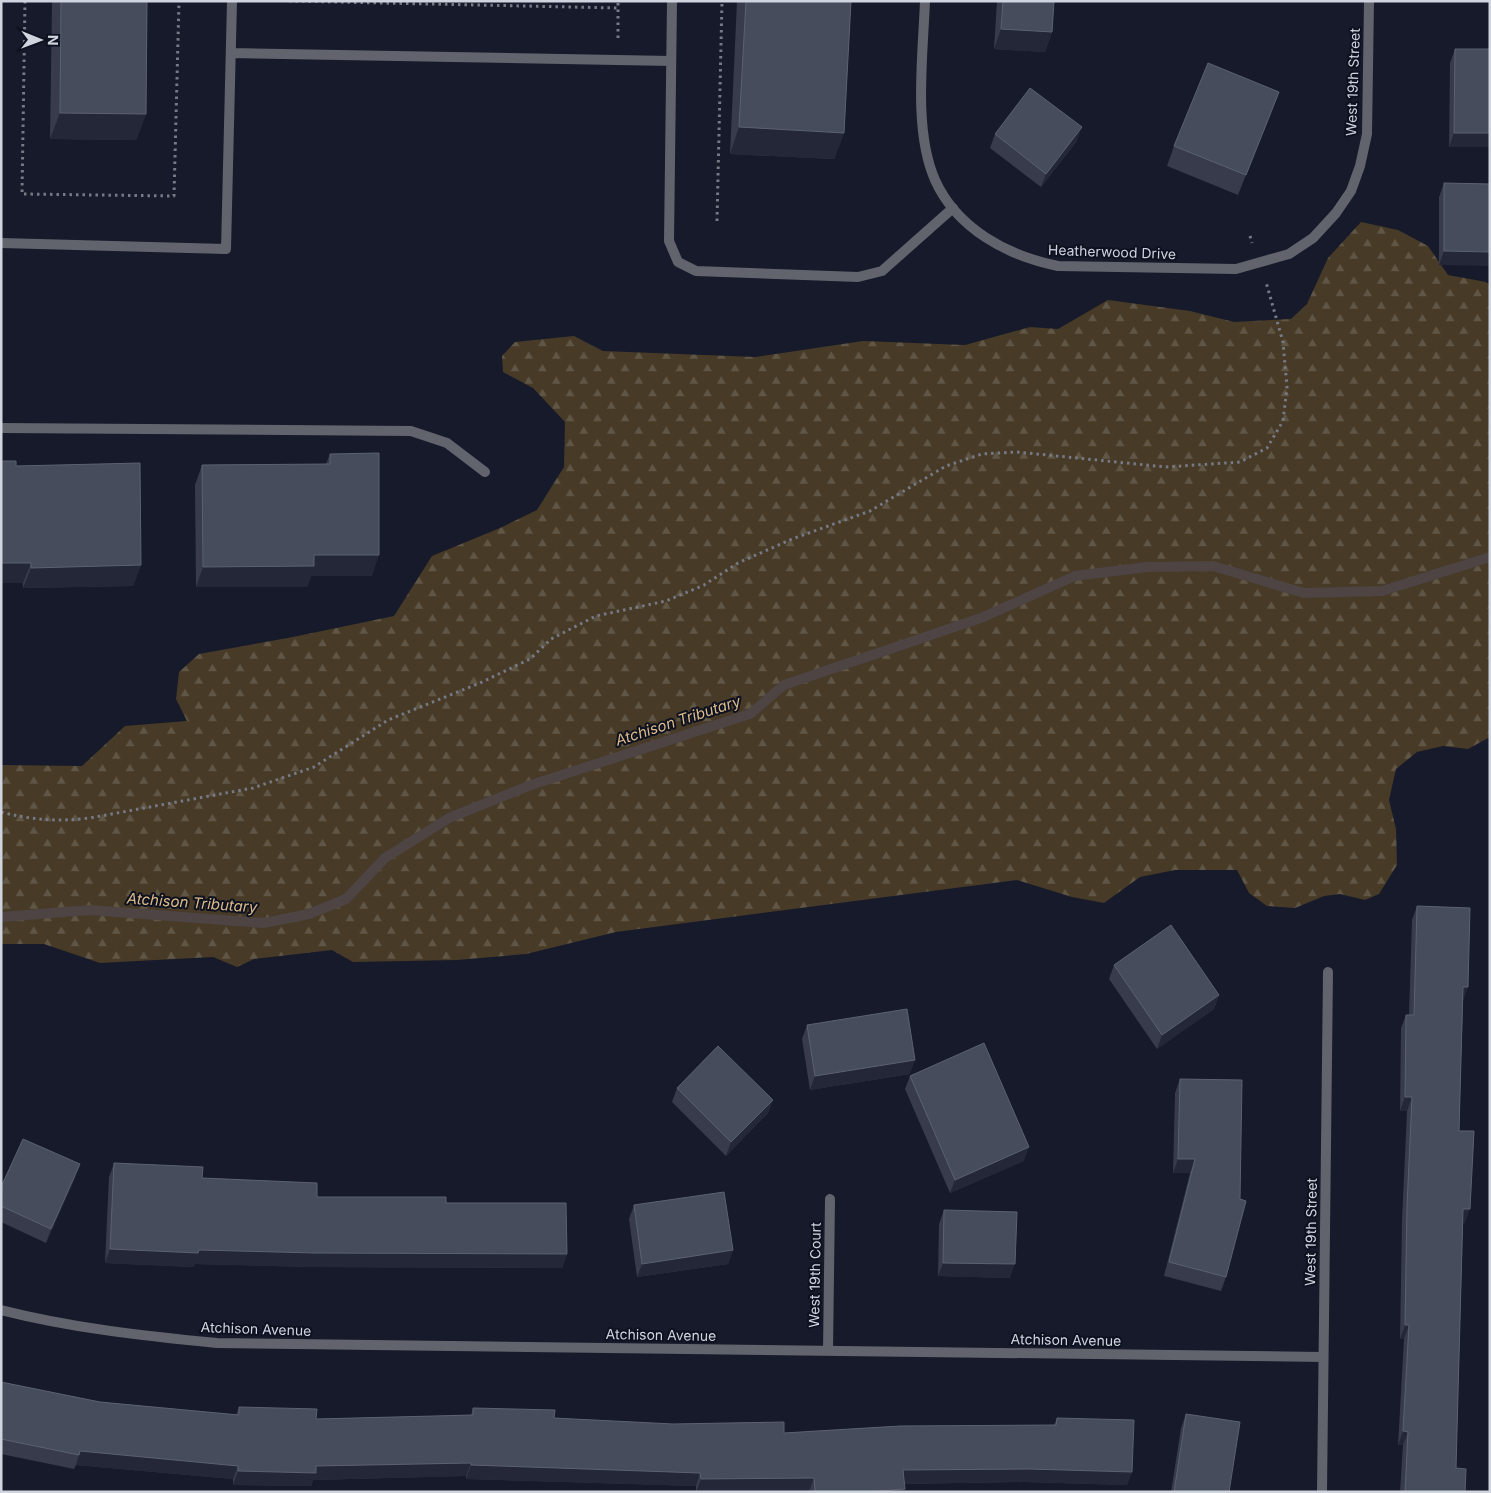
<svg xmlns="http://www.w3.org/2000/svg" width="1491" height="1493" viewBox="0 0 1491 1493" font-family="Inter,sans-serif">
<defs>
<pattern id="forest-firs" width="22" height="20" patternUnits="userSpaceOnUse" patternTransform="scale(1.25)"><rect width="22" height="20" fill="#473a26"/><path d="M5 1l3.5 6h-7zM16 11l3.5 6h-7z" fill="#605645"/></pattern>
</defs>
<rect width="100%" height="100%" fill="#161a2a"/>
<path fill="url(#forest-firs)" d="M 1361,222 L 1398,230 L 1428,246 L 1448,275 L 1486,282 L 1490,286 L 1490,737 L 1468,749 L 1443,746 L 1417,752 L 1396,769 L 1389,800 L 1396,829 L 1397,865 L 1379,894 L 1365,900 L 1340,894 L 1324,896 L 1295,908 L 1267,906 L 1249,893 L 1237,870 L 1175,870 L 1140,877 L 1104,903 L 1072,897 L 1017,880 L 616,932 L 526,954 L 457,960 L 353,962 L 332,950 L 254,959 L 237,967 L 213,957 L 100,963 L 44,944 L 1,944 L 1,765 L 82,766 L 125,726 L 187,721 L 176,699 L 179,672 L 199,654 L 293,637 L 394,616 L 432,556 L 500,528 L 537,510 L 564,467 L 565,422 L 533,388 L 503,372 L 502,356 L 515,342 L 574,336 L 603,351 L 755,357 L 863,341 L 965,345 L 1030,327 L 1058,329 L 1108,300 L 1190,311 L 1234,322 L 1291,319 L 1307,304 L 1328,258 Z"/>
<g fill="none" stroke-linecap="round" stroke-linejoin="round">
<path stroke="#4d4443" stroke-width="10" d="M 1,917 L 90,910 L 264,923 L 309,914 L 346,899 L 385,858 L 449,818 L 531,785 L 750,714 L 784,685 L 981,618 L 1075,576 L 1147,567 L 1213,566 L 1304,593 L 1382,591 L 1490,557"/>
<path stroke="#767a87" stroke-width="3" stroke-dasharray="2.5 4" stroke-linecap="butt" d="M 25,1 L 22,194 L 174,196 L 179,1
M 289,1 L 618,8
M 618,38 L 618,1
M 717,221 L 722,1
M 1250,236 L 1252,243
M 1,812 C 32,820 58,822 90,818 L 253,788 L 314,767 L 388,720 L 480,683 L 530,659 L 551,639 L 596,616 L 666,601 L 704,585 L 738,563 L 792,539 L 870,511 L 946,466 L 982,454 L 1017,452 L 1166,467 L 1240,462 L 1267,448 L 1283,421 L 1287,387 L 1283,342 L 1266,282"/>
<path stroke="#61646d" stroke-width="10" d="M 672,1 L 669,241 L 678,262 L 696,271 L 858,277 L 882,271 L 953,208
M 231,53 L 671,61
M 1,243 L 226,249 L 232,1
M 1,428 L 411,431 L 447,443 L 485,472"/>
<path stroke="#61646d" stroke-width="10" d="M 925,1 C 923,55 913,130 935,180 C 957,229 1008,256 1058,266 L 1236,269 L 1289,254 L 1313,238 L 1336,213 L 1351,191 L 1360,166 L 1367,134 L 1369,1
M 1,1310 C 72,1328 144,1336 217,1343 L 1323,1357
M 828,1351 L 830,1199
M 1322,1492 L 1328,972"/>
</g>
<path fill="#373b4c" d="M 52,1 L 147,1 L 146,114 L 136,140 L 50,139 Z
M 737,1 L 851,1 L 844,133 L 834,159 L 730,154 Z
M 997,1 L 1054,1 L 1052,32 L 1045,52 L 994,49 Z
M 1455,49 L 1490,49 L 1490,147 L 1449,147 L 1450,63 Z
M 1279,92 L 1238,195 L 1167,166 L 1174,146 Z
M 995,134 L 1077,141 L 1041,187 L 990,148 Z
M 1444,183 L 1490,184 L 1439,265 L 1439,197 Z
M 330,454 L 372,576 L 311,576 L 307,587 L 196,587 L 195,485 L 202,465 L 326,464 Z
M 16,466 L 141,565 L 133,586 L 23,588 Z
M 1417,906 L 1468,987 L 1463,1000 L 1459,1131 L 1465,1223 L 1463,1223 L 1456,1468 L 1465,1492 L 1400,1492 L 1403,1445 L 1398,1445 L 1404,1339 L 1400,1339 L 1402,1220 L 1407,1111 L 1400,1111 L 1401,1028 L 1406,1015 L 1409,1015 L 1412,920 Z
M 1114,965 L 1219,995 L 1214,1009 L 1157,1049 L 1109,979 Z
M 807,1025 L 910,1074 L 810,1090 L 802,1039 Z
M 910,1076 L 1024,1161 L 950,1193 L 905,1089 Z
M 1180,1079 L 1226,1277 L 1221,1291 L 1164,1276 L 1190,1173 L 1173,1173 L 1175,1093 Z
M 677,1088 L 773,1100 L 768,1113 L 726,1156 L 672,1102 Z
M 114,1163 L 317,1197 L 446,1203 L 567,1254 L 562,1268 L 310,1267 L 195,1264 L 193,1267 L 105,1263 L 109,1177 Z
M 75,1178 L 46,1243 L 1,1222 L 1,1187 Z
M 634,1205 L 733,1250 L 728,1264 L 637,1277 L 629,1219 Z
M 944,1210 L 1010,1278 L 938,1276 L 939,1224 Z
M 1,1382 L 100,1402 L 236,1415 L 239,1407 L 316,1419 L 471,1415 L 473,1408 L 554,1418 L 784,1433 L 1054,1425 L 1057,1418 L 1132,1472 L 1127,1485 L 1025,1482 L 904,1484 L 904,1492 L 696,1492 L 696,1486 L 466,1479 L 466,1476 L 313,1480 L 311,1486 L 233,1485 L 233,1479 L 76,1465 L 74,1469 L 1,1454 Z
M 1186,1414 L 1229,1492 L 1171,1492 L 1181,1428 Z"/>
<path fill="#232738" d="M 1001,29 L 1052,32 L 1045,52 L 994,49 Z
M 1279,92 L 1272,112 L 1238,195 L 1246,175 Z
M 60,113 L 146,114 L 136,140 L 50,139 Z
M 739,127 L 844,133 L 834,159 L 730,154 Z
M 1082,127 L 1077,141 L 1041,187 L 1046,174 Z
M 1454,133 L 1490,133 L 1490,147 L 1449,147 Z
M 1444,251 L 1490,252 L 1490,266 L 1439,265 Z
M 314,555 L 379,555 L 372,576 L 311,576 L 307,587 L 196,587 L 203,567 Z
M 1,563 L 31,563 L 23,583 L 1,583 Z
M 141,565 L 133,586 L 23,588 L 31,568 Z
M 1463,987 L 1468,987 L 1463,1000 L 1458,1000 Z
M 1219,995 L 1214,1009 L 1157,1049 L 1162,1035 Z
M 915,1060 L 910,1074 L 810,1090 L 815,1076 Z
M 1405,1097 L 1412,1097 L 1407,1111 L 1400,1111 Z
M 773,1100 L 768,1113 L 726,1156 L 731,1142 Z
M 1029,1147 L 1024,1161 L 950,1193 L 955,1180 Z
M 1178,1159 L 1195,1159 L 1190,1173 L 1173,1173 Z
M 80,1164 L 75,1178 L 46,1243 L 51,1229 Z
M 1463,1209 L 1470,1209 L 1465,1223 L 1458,1222 Z
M 110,1249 L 199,1250 L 567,1254 L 562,1268 L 310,1267 L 195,1264 L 193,1267 L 105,1263 Z
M 733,1250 L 728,1264 L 637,1277 L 642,1264 Z
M 943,1263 L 1015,1264 L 1010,1278 L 938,1276 Z
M 1405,1325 L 1409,1325 L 1404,1339 L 1400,1339 Z
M 1403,1431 L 1408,1432 L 1403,1445 L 1398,1445 Z
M 80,1451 L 238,1466 L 233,1479 L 76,1465 Z
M 471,1463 L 466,1476 L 313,1480 L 311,1486 L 233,1485 L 238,1471 L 316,1466 Z
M 471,1465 L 700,1473 L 696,1486 L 466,1479 Z
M 1030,1469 L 1132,1472 L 1127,1485 L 1025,1482 L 898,1484 L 903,1470 Z
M 814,1478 L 809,1491 L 696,1492 L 701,1479 Z
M 905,1489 L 904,1492 L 868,1492 Z"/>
<path fill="#474c5c" stroke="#5c6170" d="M 61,1 L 147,1 L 146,114 L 60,113 Z
M 746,1 L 851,1 L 844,133 L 739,127 Z
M 1003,1 L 1054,1 L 1052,32 L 1001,29 Z
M 1455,49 L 1490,49 L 1490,133 L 1454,133 Z
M 1208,63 L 1279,92 L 1246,175 L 1174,146 Z
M 1030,88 L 1082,127 L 1046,174 L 995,134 Z
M 1444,183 L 1490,184 L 1490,252 L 1444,251 Z
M 379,453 L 379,555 L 314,555 L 314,566 L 203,567 L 202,465 L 330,464 L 330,454 Z
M 1,461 L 16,461 L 16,466 L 140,463 L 141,565 L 31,568 L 31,563 L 1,563 Z
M 1417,906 L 1470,908 L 1468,987 L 1463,987 L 1459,1131 L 1474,1131 L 1470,1209 L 1463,1209 L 1456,1468 L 1466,1469 L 1465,1492 L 1405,1492 L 1408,1432 L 1403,1431 L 1409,1325 L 1405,1325 L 1407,1206 L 1412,1097 L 1405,1097 L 1406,1015 L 1414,1015 Z
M 1171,925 L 1219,995 L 1162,1035 L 1114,965 Z
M 907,1009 L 915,1060 L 815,1076 L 807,1025 Z
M 984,1043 L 1029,1147 L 955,1180 L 910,1076 Z
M 718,1046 L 773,1100 L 731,1142 L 677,1088 Z
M 1180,1079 L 1242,1080 L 1240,1199 L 1246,1201 L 1226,1277 L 1169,1262 L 1195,1159 L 1178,1159 Z
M 23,1139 L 80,1164 L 51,1229 L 1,1206 L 1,1187 Z
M 114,1163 L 203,1167 L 202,1178 L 317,1183 L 317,1197 L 446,1197 L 446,1203 L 566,1203 L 567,1254 L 315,1253 L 199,1250 L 198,1253 L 110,1249 Z
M 724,1192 L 733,1250 L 642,1264 L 634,1205 Z
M 944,1210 L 1017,1212 L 1015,1264 L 943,1263 Z
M 1,1382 L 100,1402 L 239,1415 L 239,1407 L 317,1409 L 316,1419 L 473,1415 L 473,1408 L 555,1410 L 554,1418 L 673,1424 L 784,1422 L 784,1433 L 900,1426 L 1056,1425 L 1057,1418 L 1134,1420 L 1132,1472 L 1030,1469 L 903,1470 L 905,1489 L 868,1492 L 815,1492 L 814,1478 L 701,1479 L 700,1473 L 471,1465 L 471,1463 L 316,1466 L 316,1473 L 238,1471 L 238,1466 L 80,1451 L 79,1455 L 1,1439 Z
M 1186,1414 L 1240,1422 L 1229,1492 L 1174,1492 Z"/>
<g text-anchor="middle" stroke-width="4" stroke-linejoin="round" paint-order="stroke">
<g font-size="14" fill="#d0d4df" stroke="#0d1120">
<text transform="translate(1353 82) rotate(-88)" y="5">West 19th Street</text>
<text transform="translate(1112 252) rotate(2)" y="5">Heatherwood Drive</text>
<text transform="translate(1311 1232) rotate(-89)" y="5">West 19th Street</text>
<text transform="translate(815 1275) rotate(-89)" y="5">West 19th Court</text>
<text transform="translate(256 1329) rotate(2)" y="5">Atchison Avenue</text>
<text transform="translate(661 1335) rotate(1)" y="5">Atchison Avenue</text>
<text transform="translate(1066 1340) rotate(1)" y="5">Atchison Avenue</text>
</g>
<g font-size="15" font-style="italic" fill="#ddbb89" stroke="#0d1120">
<text transform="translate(678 721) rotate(-18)" y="5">Atchison Tributary</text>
<text transform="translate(192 903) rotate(4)" y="5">Atchison Tributary</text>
</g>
</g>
<rect width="1491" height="1493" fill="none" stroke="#d0d4df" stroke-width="5"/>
<g transform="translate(40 40) rotate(91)" stroke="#0d1120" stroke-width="4" paint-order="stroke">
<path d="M0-4L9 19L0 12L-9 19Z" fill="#d0d4df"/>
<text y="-8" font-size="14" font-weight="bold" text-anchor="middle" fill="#d0d4df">N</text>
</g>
</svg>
